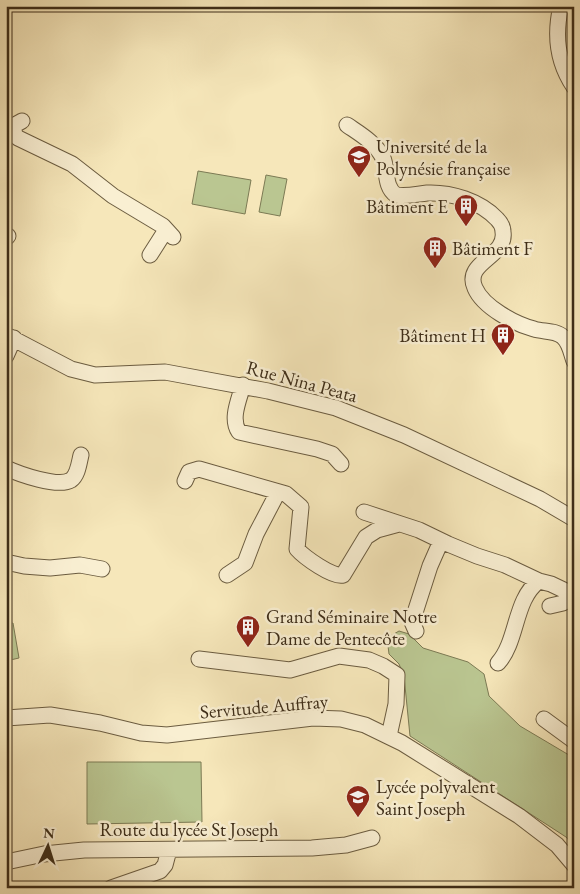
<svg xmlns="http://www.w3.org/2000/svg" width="580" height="894" viewBox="0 0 580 894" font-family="'EB Garamond',serif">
<rect width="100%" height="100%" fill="#f6e7ba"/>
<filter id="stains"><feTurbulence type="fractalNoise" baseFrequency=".004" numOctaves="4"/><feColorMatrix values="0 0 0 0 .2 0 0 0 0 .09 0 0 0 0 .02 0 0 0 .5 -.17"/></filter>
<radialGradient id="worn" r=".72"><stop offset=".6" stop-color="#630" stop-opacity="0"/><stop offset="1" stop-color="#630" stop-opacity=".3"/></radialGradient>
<path fill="#bac691" stroke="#7c7a54" d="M 198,171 L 251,180 L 245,214 L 192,204 Z
M 266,175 L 287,179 L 280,216 L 259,212 Z
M 13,623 L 19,658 L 6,661 L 6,624 Z
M 399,631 L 409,634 L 423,648 L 468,662 L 484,674 L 489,696 L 520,726 L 574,758 L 574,846 L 566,837 L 410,736 L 404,676 L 399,664 L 389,654 L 387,638 Z
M 87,762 L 201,762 L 202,822 L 87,824 Z"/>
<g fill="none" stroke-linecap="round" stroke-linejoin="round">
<g stroke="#6b5c40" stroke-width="17">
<path id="minor" d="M 561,6 C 554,36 557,62 574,87
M 22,121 L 13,126 L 15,135 L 18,138 L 72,164 L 113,196 L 163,226 L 173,237
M 347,125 C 360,134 376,143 383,158 C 388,170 384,187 396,195 C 407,197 417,194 427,193 C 451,192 480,201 497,219 C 501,223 503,227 503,232 C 507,257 463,262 475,288 C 483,307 515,324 534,329 C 543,332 556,330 563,337 C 570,343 571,353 574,361
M 6,238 L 8,236
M 150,255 L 164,233 L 165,229 L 163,226
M 6,335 L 71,369 L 95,375 L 165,372 L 268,391 L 336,408 L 404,435 L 540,499 L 574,519
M 6,356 L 14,338
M 243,385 C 239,400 230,419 239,432 L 317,449 L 332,454 L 341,464
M 6,468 C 19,474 58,488 71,480 C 78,475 79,463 81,455
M 185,481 L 189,472 L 199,469 L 286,494 L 301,507 L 297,549 C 304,557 333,578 343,575 L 366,537 L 377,530 L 399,524
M 364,512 L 419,530 L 448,544 L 477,556 L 505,565 L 539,581 L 551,584 L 574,595
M 6,562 L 24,566 L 50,568 L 80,565 L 102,569
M 227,575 L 245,563 L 256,534 L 278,492
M 550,606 L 563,603 L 573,594
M 416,631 L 412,622 L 430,566 L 441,541
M 199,659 L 290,670 L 339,656 L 369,660 L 383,666 L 397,675 L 396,704 L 389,736
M 498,663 C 518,641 514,599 539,581
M 6,718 L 50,715 L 100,723 L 141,733 L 167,735 L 313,718 L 341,719 L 365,725 L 402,743 L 519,816 L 557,845 L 574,865
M 544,719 L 574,741
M 6,862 L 44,854 L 84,850 L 312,848 L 346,845 L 372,838
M 111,888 L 160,871 L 165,865 L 169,850"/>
</g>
<use href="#minor" stroke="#f9efd2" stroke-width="15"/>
</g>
<defs>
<g id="university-pin" transform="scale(1.25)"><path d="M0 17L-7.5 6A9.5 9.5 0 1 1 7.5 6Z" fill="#8f2418" stroke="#f9efd2"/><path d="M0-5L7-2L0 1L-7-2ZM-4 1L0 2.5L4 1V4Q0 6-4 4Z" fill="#fff"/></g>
<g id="building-pin" transform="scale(1.25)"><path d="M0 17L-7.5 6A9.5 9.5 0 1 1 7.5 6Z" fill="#8f2418" stroke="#f9efd2"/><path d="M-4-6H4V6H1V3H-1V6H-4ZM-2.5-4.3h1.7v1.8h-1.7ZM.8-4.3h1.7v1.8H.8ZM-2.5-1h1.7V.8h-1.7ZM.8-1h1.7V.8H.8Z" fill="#fff"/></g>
<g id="school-pin" transform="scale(1.25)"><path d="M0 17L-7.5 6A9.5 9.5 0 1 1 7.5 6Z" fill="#8f2418" stroke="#f9efd2"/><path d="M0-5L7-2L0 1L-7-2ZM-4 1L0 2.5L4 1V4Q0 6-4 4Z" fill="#fff"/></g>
</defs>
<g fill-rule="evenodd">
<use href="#university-pin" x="359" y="157"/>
<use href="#building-pin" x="466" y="206"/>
<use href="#building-pin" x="435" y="248"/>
<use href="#building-pin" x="503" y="335"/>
<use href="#building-pin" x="248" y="627"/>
<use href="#school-pin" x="358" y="797"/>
</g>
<g text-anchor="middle" stroke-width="5" stroke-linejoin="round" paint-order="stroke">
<g font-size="19" fill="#3d2d18" stroke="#f9efd2" text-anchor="start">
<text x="376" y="153">Université de la<tspan x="376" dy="22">Polynésie française</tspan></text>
<text x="448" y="213" text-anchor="end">Bâtiment E</text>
<text x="452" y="255">Bâtiment F</text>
<text x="486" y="342" text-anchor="end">Bâtiment H</text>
<text x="266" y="623">Grand Séminaire Notre<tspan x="266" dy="22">Dame de Pentecôte</tspan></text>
<text x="376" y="793">Lycée polyvalent<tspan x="376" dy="22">Saint Joseph</tspan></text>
</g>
<g font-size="19" fill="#3d2d18" stroke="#f9efd2">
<text transform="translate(302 381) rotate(15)" y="7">Rue Nina Peata</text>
<text transform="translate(264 706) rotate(-5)" y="7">Servitude Auffray</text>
<text x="189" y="836">Route du lycée St Joseph</text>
</g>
</g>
<rect width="580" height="894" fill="none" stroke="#f6e7ba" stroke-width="25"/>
<rect x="8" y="8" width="565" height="879" fill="none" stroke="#3d2d18" stroke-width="2.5"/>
<rect x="12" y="12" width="555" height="869" fill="none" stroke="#3d2d18"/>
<g transform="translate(48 846) rotate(4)" stroke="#f9efd2" stroke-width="4" paint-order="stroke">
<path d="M0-4L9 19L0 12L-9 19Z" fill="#3d2d18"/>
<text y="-8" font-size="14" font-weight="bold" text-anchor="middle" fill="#3d2d18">N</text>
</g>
<rect width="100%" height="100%" filter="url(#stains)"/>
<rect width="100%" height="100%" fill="url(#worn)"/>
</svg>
